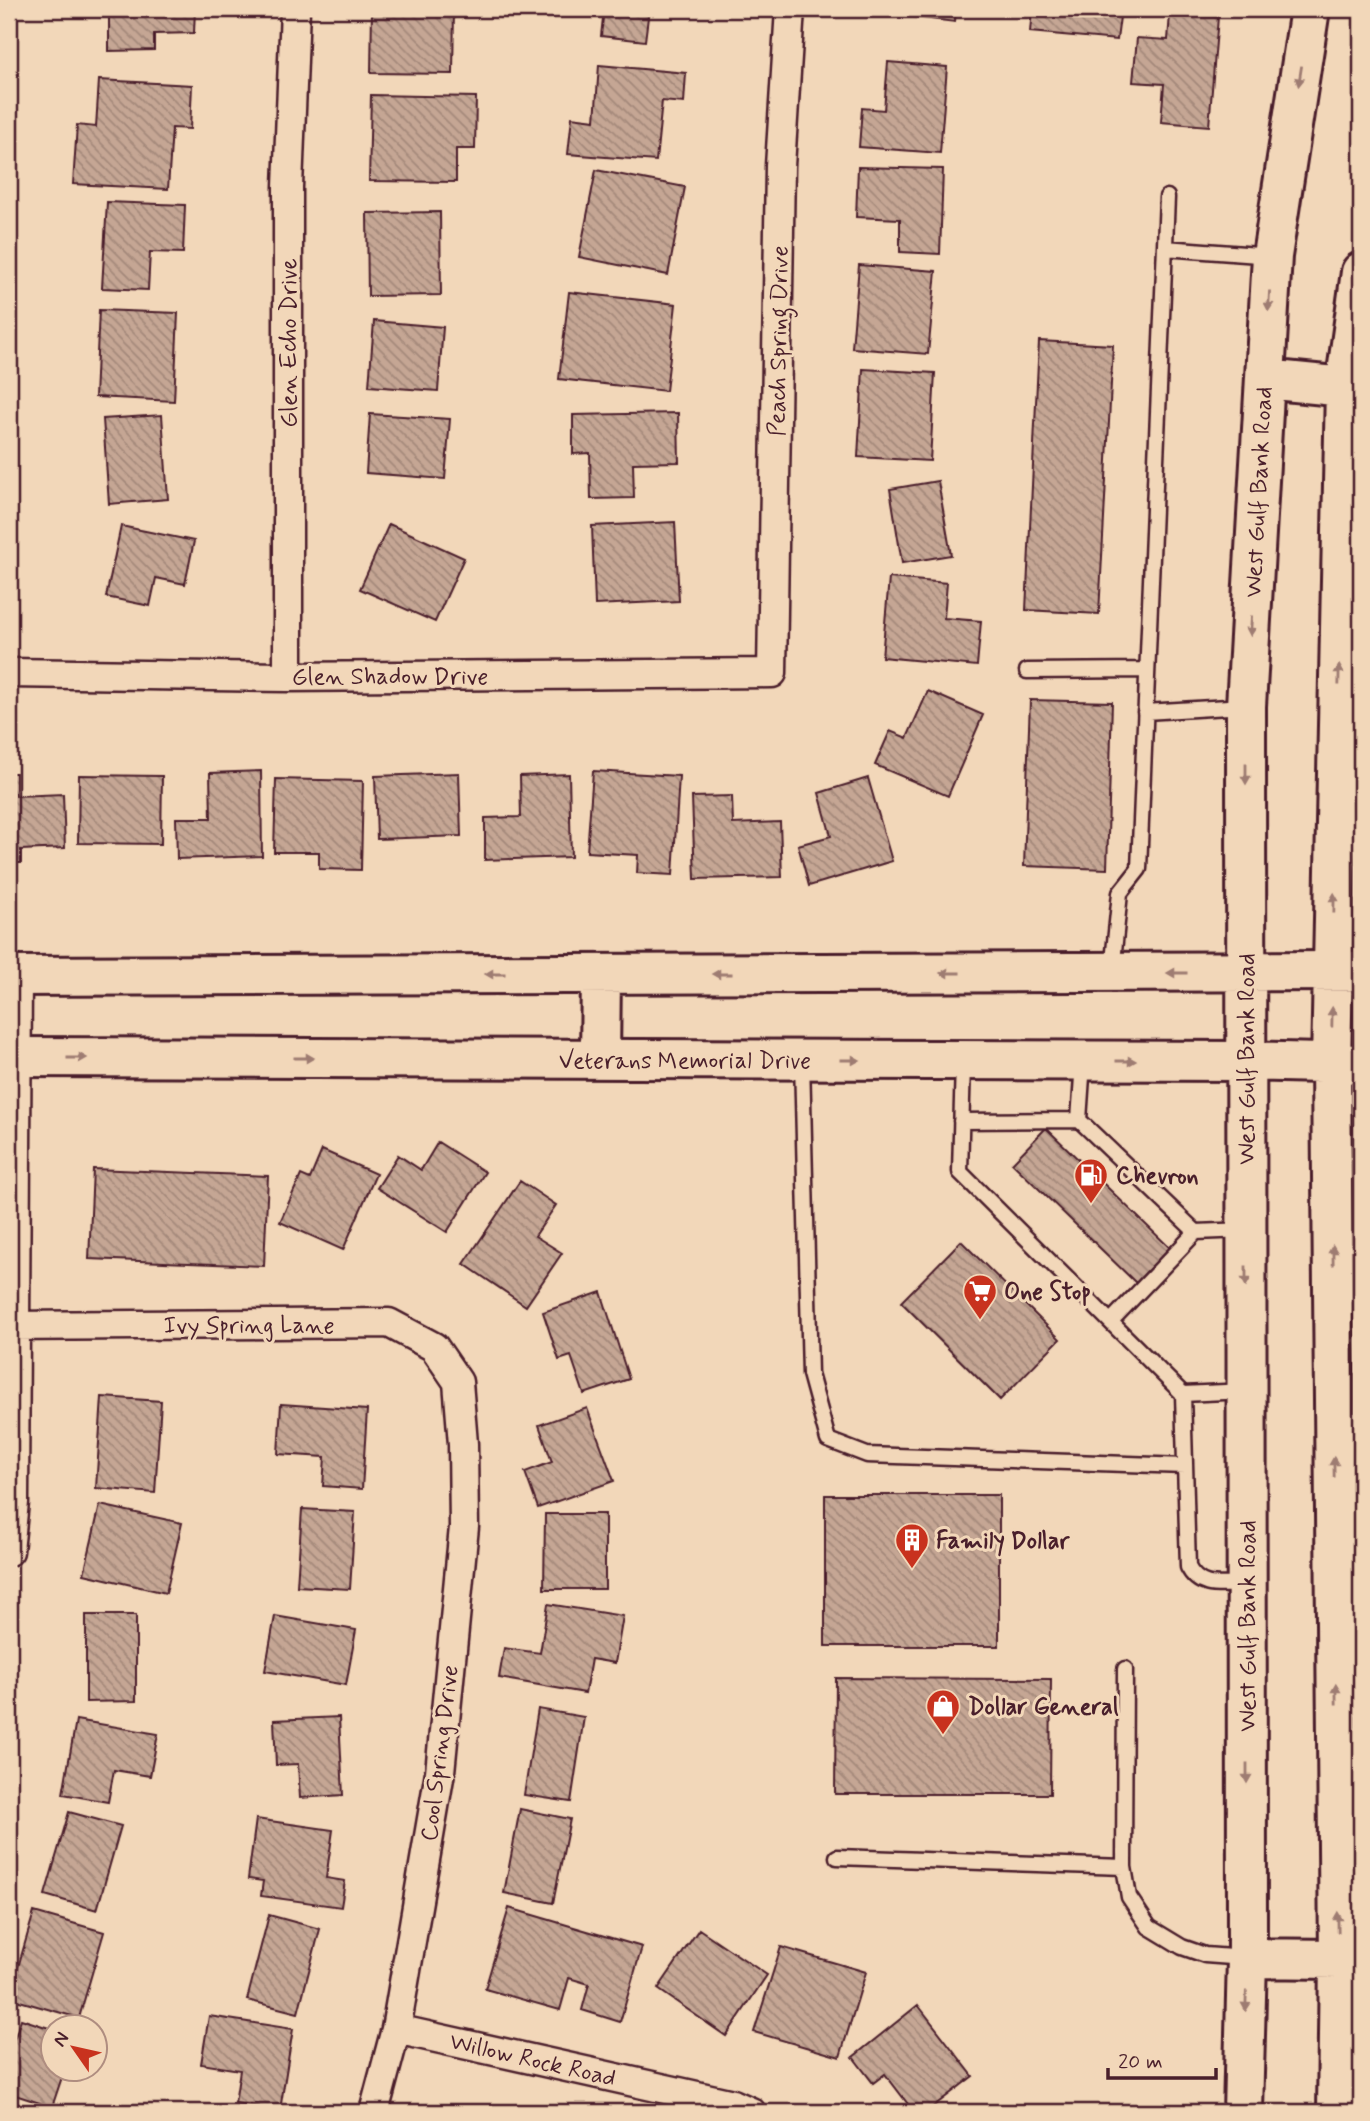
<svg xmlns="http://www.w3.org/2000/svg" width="1370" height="2121" viewBox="0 0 1370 2121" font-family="Mynerve,sans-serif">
<defs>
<pattern id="building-back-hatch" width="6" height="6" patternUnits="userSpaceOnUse" patternTransform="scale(1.75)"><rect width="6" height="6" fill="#c5a694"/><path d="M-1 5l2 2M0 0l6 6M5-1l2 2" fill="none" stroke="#a28779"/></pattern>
</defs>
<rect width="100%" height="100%" fill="#f2d7b9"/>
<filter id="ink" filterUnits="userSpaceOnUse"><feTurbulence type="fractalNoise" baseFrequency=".0143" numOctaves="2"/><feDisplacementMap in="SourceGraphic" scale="14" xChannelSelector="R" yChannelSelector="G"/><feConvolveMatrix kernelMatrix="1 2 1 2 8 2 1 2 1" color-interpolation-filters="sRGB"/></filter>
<g filter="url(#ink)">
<path fill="url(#building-back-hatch)" stroke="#4a1f2b" stroke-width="2" d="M 109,9 L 195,9 L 194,33 L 154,34 L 154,50 L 109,51 Z
M 372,9 L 454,9 L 453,74 L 371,73 Z
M 604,9 L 649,9 L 645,41 L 601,36 Z
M 871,9 L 956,9 L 955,22 L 870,12 Z
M 1032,9 L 1121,9 L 1117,40 L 1030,32 Z
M 1170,14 L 1218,17 L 1209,126 L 1161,122 L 1164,84 L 1133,82 L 1137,38 L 1168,40 Z
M 888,62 L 947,67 L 940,153 L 859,147 L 862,108 L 884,110 Z
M 599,65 L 686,73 L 684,103 L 662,101 L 656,161 L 568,154 L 572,117 L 595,120 Z
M 99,80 L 192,85 L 190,129 L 172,128 L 168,189 L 73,184 L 77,125 L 96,127 Z
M 371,95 L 476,97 L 475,149 L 456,149 L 456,182 L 369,181 Z
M 858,167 L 943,169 L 940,254 L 900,252 L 900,219 L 856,217 Z
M 596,170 L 685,187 L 668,275 L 579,257 Z
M 107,202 L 185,205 L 183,253 L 150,252 L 148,290 L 102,288 Z
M 440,212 L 441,295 L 368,296 L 367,213 Z
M 859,265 L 936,271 L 928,354 L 852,348 Z
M 569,292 L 676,304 L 666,391 L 559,379 Z
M 99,310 L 178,313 L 174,401 L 95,397 Z
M 374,321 L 443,327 L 438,391 L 369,386 Z
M 1039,341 L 1113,345 L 1099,614 L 1026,610 Z
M 863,369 L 935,373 L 930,461 L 858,457 Z
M 678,413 L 679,462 L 633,463 L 634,498 L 591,499 L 590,453 L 573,454 L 573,415 Z
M 370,414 L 450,419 L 445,479 L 366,473 Z
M 162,415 L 168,499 L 109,504 L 103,419 Z
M 938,481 L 951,555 L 902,563 L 890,489 Z
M 675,522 L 679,601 L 595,605 L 592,526 Z
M 389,524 L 464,558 L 435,622 L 360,589 Z
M 121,526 L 194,541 L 185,584 L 156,578 L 150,606 L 106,597 Z
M 889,578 L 947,583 L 944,618 L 981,621 L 977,666 L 882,657 Z
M 928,691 L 983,715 L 948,796 L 875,765 L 890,731 L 907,738 Z
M 1030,700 L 1112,702 L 1107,869 L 1024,866 Z
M 261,771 L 262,856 L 177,859 L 176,818 L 211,818 L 210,773 Z
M 593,771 L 679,776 L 673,875 L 637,873 L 638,855 L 587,852 Z
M 9,773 L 16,773 L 16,796 L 63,794 L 65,848 L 21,850 L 21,863 L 9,863 Z
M 459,773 L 461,836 L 377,839 L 375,776 Z
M 569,774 L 571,857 L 485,860 L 485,818 L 521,817 L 520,776 Z
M 79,775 L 162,776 L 161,844 L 78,843 Z
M 868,778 L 892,861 L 809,886 L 798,845 L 831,836 L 819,793 Z
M 276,779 L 363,781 L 361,870 L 319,869 L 319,852 L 274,852 Z
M 732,796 L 733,824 L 780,822 L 782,877 L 695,879 L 692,797 Z
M 1046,1128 L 1170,1248 L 1136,1283 L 1012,1163 Z
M 438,1142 L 485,1172 L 447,1232 L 377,1188 L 398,1155 L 421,1170 Z
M 322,1150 L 376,1174 L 343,1250 L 280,1222 L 301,1175 L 310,1179 Z
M 93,1169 L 268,1176 L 264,1266 L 89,1259 Z
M 520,1181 L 556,1205 L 535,1236 L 562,1253 L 526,1306 L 464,1264 Z
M 961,1241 L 1060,1339 L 1000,1400 L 901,1302 Z
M 601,1292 L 629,1379 L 584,1394 L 571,1356 L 559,1360 L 543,1312 Z
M 102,1397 L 161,1401 L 155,1493 L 96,1488 Z
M 281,1404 L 367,1410 L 362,1489 L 323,1486 L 325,1457 L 278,1454 Z
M 587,1408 L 614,1481 L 538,1508 L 525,1472 L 552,1462 L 539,1425 Z
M 825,1495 L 999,1495 L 999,1646 L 825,1646 Z
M 100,1505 L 182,1523 L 166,1593 L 84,1574 Z
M 302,1509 L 355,1512 L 350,1589 L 297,1586 Z
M 545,1514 L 605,1514 L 605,1589 L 544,1589 Z
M 548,1604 L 623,1616 L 615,1663 L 591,1659 L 585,1693 L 499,1678 L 504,1648 L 540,1653 Z
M 86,1615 L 136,1615 L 136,1701 L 86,1702 Z
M 275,1616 L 356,1630 L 346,1685 L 265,1671 Z
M 836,1678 L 1051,1679 L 1050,1794 L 835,1794 Z
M 538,1709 L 584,1717 L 571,1802 L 524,1795 Z
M 339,1717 L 343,1795 L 300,1798 L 298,1764 L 276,1765 L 274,1720 Z
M 76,1720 L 158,1734 L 150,1776 L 114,1770 L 108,1802 L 63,1794 Z
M 520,1809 L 570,1819 L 553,1903 L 504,1893 Z
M 69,1812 L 121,1826 L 97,1910 L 45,1895 Z
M 256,1819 L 333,1830 L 326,1878 L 345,1881 L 341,1907 L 261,1896 L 263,1881 L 248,1879 Z
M 509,1908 L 642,1947 L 620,2022 L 582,2010 L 589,1984 L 569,1978 L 560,2010 L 485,1989 Z
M 34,1912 L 104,1932 L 79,2018 L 9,1998 Z
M 269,1915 L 320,1929 L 298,2013 L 247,2000 Z
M 699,1929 L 767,1975 L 726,2036 L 658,1989 Z
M 781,1947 L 866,1972 L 840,2057 L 754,2032 Z
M 918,2005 L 973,2076 L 926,2112 L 914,2112 L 885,2074 L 873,2083 L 853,2057 Z
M 209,2016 L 293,2029 L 280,2110 L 235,2103 L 240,2070 L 201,2064 Z
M 21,2019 L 52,2029 L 52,2068 L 65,2068 L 52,2107 L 9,2093 L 9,2055 Z"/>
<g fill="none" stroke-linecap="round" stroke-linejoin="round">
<g stroke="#4a1f2b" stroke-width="19">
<path id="service" d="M 1165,248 L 1272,256
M 1027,671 L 1147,670
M 1145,712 L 1245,706
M 1112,971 L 1120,893 L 1139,869 L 1167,197
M 802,1061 L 810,1374 L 828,1440 L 867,1455 L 1185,1466
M 963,1062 L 960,1172 L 1183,1394 L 1246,1391
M 1083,1062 L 1079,1120 L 1196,1232 L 1246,1230
M 961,1121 L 1079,1120
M 1111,1321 L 1196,1232
M 1183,1394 L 1188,1567 C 1200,1591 1223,1584 1246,1584
M 1335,1420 L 1361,1420
M 837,1857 L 1124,1867 L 1125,1669
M 1124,1867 L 1129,1897 L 1149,1927 L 1182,1947 L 1205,1955 L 1245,1958"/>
</g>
<g stroke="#4a1f2b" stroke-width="33">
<path id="minor" d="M 9,673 L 288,677 L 772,673 L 780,166 L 790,9
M 288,677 L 288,187 L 295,9
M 9,1326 L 389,1323 L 434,1347 L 458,1382 L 463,1444 L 464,1527 L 440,1772 L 396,2029 L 374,2112
M 9,1551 L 14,1502 L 17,976
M 396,2029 L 733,2104 L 751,2112"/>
</g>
<g stroke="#4a1f2b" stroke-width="44">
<path id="secondary" d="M 1265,379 L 1345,387
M 9,976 L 1361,971
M 9,1057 L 1246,1061 L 1361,1064
M 600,1059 L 601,974
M 1247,1958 L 1339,1959
M 1243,2112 L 1247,1958 L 1246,706 L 1272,256 L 1310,9
M 1337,2112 L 1339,1959 L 1331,1064 L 1345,387 L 1361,272"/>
</g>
<use href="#service" stroke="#f2d7b9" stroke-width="14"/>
<use href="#minor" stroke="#f2d7b9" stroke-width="28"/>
<use href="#secondary" stroke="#f2d7b9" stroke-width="38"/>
</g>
<defs><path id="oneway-solid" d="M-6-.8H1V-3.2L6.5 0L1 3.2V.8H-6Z" transform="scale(1.75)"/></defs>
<g fill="#9e7b72">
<use href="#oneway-solid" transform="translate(1300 76) rotate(99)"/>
<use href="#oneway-solid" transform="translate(1269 301) rotate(93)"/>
<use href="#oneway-solid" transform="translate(1251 626) rotate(93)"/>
<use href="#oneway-solid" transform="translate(1339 675) rotate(-89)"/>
<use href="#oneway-solid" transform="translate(1246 774) rotate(90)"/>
<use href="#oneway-solid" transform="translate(1334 903) rotate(-89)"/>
<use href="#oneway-solid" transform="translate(950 973) rotate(180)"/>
<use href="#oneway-solid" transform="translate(1177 973) rotate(180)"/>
<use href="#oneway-solid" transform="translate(495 974) rotate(180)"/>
<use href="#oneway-solid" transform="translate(722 974) rotate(180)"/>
<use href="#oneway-solid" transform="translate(1332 1017) rotate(-89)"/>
<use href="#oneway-solid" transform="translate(77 1058)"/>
<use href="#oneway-solid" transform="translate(304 1058)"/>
<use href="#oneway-solid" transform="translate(850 1060)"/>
<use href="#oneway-solid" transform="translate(1126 1061)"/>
<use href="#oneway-solid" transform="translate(1333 1255) rotate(-91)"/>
<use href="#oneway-solid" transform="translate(1246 1276) rotate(90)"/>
<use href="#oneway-solid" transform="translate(1334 1467) rotate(-91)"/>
<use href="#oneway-solid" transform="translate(1336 1694) rotate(-91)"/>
<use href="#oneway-solid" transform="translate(1247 1773) rotate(90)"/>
<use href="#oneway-solid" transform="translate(1338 1922) rotate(-91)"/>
<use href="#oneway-solid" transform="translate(1246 2001) rotate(92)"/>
</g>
</g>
<defs>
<g id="fuel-pin" transform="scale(1.75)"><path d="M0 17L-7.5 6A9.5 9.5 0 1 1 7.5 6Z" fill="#c8321e" stroke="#f2d7b9"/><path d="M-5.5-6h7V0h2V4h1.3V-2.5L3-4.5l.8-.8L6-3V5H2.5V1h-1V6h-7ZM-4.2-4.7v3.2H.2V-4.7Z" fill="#fff"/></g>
<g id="supermarket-pin" transform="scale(1.75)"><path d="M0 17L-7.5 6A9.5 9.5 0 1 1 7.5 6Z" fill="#c8321e" stroke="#f2d7b9"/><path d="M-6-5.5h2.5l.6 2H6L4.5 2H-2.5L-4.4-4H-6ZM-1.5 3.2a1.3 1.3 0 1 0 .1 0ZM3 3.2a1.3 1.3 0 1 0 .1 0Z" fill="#fff"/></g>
<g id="building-pin" transform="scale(1.75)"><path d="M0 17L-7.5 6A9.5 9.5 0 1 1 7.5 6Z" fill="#c8321e" stroke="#f2d7b9"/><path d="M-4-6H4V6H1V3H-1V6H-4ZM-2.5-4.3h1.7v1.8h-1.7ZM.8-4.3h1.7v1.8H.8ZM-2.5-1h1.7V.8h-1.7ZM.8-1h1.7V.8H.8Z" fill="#fff"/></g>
<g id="shop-pin" transform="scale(1.75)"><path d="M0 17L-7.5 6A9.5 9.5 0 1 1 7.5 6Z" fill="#c8321e" stroke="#f2d7b9"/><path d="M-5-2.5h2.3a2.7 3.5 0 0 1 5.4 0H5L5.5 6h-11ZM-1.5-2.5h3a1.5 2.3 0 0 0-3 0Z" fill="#fff"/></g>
</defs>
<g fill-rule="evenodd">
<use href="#fuel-pin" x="1091" y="1175"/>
<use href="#supermarket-pin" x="980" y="1291"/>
<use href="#building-pin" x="912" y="1540"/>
<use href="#shop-pin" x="943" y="1706"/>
</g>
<g text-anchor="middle" stroke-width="6" stroke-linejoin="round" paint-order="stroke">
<g font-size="24" fill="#4a1f2b" stroke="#f2d7b9">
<text transform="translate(778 341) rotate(-89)" y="8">Peach Spring Drive</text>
<text transform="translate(288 343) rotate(-90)" y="8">Glen Echo Drive</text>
<text transform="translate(1258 492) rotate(-87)" y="8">West Gulf Bank Road</text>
<text x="390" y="684">Glen Shadow Drive</text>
<text transform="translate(1246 1059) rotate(-90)" y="8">West Gulf Bank Road</text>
<text x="685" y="1068">Veterans Memorial Drive</text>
<text x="249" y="1333">Ivy Spring Lane</text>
<text transform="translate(1247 1626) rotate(-90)" y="8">West Gulf Bank Road</text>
<text transform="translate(439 1753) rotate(-83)" y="8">Cool Spring Drive</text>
<text transform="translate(533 2059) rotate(13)" y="8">Willow Rock Road</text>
</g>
<g font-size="24" font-weight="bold" fill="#4a1f2b" stroke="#f2d7b9" text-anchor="start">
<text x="1116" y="1183">Chevron</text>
<text x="1004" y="1299">One Stop</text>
<text x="936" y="1548">Family Dollar</text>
<text x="968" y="1714">Dollar General</text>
</g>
</g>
<rect width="1370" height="2121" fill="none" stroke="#f2d7b9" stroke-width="35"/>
<rect x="18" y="18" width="1335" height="2086" fill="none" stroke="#4a1f2b" stroke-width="2.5" filter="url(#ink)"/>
<g transform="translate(74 2048) rotate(304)"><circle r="33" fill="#f2d7b9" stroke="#af8d80" stroke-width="2"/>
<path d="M0-5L12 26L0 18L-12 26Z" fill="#c8321e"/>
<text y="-10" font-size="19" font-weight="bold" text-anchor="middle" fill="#4a1f2b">N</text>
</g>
<path d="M1108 2068v10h108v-10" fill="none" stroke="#4a1f2b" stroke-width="3.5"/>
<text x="1118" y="2068" font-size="21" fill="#4a1f2b" stroke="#f2d7b9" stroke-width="5" paint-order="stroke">20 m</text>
</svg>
